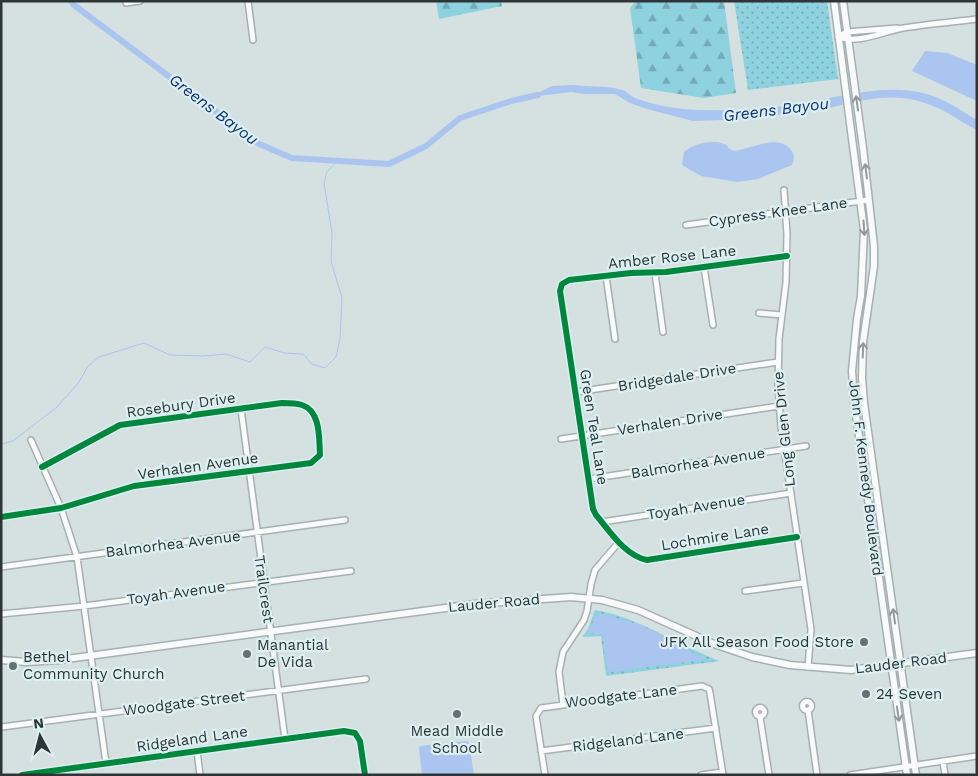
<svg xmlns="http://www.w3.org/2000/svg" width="978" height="776" viewBox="0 0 978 776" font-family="'Work Sans',sans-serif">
<defs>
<pattern id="grass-dots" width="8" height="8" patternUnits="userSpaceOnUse" patternTransform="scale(1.25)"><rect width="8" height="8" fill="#8ed2df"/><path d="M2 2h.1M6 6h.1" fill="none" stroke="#74abb6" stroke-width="1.8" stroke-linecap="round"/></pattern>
<pattern id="forest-firs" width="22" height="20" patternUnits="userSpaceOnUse" patternTransform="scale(1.25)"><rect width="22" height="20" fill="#8ed2df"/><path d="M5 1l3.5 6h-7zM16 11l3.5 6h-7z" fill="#74abb6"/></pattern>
</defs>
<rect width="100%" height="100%" fill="#d5e0e1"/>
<path fill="url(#grass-dots)" d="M 734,1 L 827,1 L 838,79 L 748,90 Z
M 595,610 C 641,618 677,645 720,661 L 606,676 L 601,636 L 582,637 L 588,629 Z"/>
<path fill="url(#forest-firs)" d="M 436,1 L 501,1 L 502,6 L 439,19 Z
M 636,1 L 724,1 L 736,93 L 704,98 L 641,88 L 630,8 Z"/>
<path fill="#aac5ef" d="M 925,51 L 947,53 L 977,65 L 977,101 L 912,71 Z
M 573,85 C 589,87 607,85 622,90 C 627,91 630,96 635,98 C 652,105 682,110 701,110 C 731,111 762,109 792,105 C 835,99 879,83 923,93 C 942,97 960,110 977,120 L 977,130 C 964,124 953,115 940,109 C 898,89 867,99 824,109 L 820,108 L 752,119 L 693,121 L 647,109 L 630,103 L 615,94 L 585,94 L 571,92 L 530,97 L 552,86 Z
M 718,142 L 727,145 L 728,148 L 734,151 C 751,149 778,133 791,150 C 795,155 794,159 792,165 L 758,179 L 737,182 L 701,176 L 682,165 L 684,152 C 695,143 704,142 718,142 Z
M 599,613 L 641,625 L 703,658 L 701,660 L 611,672 L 607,669 L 603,636 L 601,634 L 588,633 L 596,615 Z
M 467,741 L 469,743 L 474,775 L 422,775 L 419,748 L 420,746 Z"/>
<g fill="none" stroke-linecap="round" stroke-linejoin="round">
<path stroke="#aac5ef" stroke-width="1" d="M 1,444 L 13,441 L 57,407 L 79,382 L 88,366 L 99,357 L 144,343 L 170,355 L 203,356 L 226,354 L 250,362 L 265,347 L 284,353 L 303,354 L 312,364 L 325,368 L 336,357 L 340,339 L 342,298 L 331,261 L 332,233 L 324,183 L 327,172 L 337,161"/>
<path stroke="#aac5ef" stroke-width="6" d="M 71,1 L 74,5 L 259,144 L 292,158 L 389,164 L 426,146 L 460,118 L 511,101 L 538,95"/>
<g stroke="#a7b0b1" stroke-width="8">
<path id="minor" d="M 248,1 L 253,40
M 126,3 L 140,1
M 838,37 C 859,44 882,32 903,28 C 927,24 952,22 977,19
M 838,37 L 847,32 L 897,28
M 784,190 L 787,234 L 786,282 L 779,339 L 778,385 L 781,427 L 811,629 L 808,667
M 686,225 L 869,200
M 787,256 L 666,272 L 631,273 L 569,280 L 562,284 L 560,291 L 593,509 L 596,515 C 609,530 625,556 647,560 L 797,537
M 704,267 L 713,325
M 655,273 L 663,332
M 606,276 L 615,339
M 759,313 L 782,315
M 576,392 L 778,362
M 241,409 L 285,739
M 561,439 L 779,406
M 31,440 L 61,508 L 77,557 L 106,763
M 589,479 L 806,446
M 1,517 L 61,508 L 134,486 L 311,463 L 320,455 C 319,439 321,411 302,405 C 296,403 288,403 282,403 L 120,425 L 42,467
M 602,522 L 791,493
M 1,567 L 345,520
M 745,591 L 803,583
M 1,614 L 84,606 L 351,571
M802.5 706a4.5 4.5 0 1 1 9 0a4.5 4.5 0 1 1-9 0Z
M 563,704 L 559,672 L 563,652 L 584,620 L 587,611 L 591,584 L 595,570 L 619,542
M755.5 712a4.5 4.5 0 1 1 9 0a4.5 4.5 0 1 1-9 0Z
M 808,710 L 817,775
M 760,717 L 769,775
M 2,727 L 366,679
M 197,751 L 200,775
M 541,751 L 716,728
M 943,761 L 945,775
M 22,775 L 344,731 L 355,733 L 360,741 L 365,775
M 545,775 L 536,716 L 541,708 L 702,686 L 709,689 L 710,693 L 723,775
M 701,775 L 722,772
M 850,775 L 977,756"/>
</g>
<g stroke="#a7b0b1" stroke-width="9">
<path id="major" d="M 834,1 L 864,230 L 861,296 L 857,319 L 852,371 L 854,401 L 907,775
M 843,1 L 863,148 L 874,246 L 874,266 L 863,342 L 862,378 L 864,403 L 916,775
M 1,660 L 26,662 L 59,660 L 475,604 L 571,597 L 602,600 L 638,610 L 714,644 L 752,657 L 790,665 L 851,670 L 977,653"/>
</g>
<use href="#minor" stroke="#f9fafa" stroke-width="5"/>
<use href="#major" stroke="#f9fafa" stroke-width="6"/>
<g stroke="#dcf0f4" stroke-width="9">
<path id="cycleway" d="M 787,256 L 666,272 L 631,273 L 569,280 L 562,284 L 560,291 L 593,509 L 596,515 C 609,530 625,556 647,560 L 797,537
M 1,517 L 61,508 L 134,486 L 311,463 L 320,455 C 319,439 321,411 302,405 C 296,403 288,403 282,403 L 120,425 L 42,467
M 22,775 L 344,731 L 355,733 L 360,741 L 365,775"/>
</g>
<use href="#cycleway" stroke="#00873e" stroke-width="6"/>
</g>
<defs><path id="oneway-shaft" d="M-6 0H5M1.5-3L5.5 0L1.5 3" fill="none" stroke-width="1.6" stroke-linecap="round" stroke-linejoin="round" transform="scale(1.25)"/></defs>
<g stroke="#939898">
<use href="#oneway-shaft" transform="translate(857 103) rotate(-98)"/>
<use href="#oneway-shaft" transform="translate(866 171) rotate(-97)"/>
<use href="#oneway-shaft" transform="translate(864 228) rotate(86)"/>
<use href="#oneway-shaft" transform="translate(863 350) rotate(-88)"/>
<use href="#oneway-shaft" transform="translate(894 616) rotate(-98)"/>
<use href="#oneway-shaft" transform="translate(898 714) rotate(82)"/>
</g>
<g fill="#687172" stroke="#dcf0f4" stroke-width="2">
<circle cx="864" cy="642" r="5"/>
<circle cx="247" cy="654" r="5"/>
<circle cx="13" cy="666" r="5"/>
<circle cx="866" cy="694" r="5"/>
<circle cx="457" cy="714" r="5"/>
</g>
<g text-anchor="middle" stroke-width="4.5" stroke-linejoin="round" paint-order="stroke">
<g font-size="15" fill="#2d3536" stroke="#dcf0f4">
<text transform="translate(778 212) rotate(-8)" y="5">Cypress Knee Lane</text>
<text transform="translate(672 257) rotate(-6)" y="5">Amber Rose Lane</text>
<text transform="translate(677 377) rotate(-9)" y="5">Bridgedale Drive</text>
<text transform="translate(181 405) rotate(-8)" y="5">Rosebury Drive</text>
<text transform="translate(670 422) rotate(-9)" y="5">Verhalen Drive</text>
<text transform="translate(594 427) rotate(81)" y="5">Green Teal Lane</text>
<text transform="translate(784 429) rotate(-96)" y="5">Long Glen Drive</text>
<text transform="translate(698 463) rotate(-9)" y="5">Balmorhea Avenue</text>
<text transform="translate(198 466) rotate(-8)" y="5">Verhalen Avenue</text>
<text transform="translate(866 478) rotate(83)" y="5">John F. Kennedy Boulevard</text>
<text transform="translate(696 507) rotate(-9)" y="5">Toyah Avenue</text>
<text transform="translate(715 537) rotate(-9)" y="5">Lochmire Lane</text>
<text transform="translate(173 544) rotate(-7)" y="5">Balmorhea Avenue</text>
<text transform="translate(264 589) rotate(82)" y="5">Trailcrest</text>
<text transform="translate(176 593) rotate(-8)" y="5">Toyah Avenue</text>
<text transform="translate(494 603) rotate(-5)" y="5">Lauder Road</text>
<text transform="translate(901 663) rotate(-7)" y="5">Lauder Road</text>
<text transform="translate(621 696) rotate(-7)" y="5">Woodgate Lane</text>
<text transform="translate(184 703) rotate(-7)" y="5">Woodgate Street</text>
<text transform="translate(192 739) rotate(-8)" y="5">Ridgeland Lane</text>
<text transform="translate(628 740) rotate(-7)" y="5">Ridgeland Lane</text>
</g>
<g font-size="15" fill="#2d3536" stroke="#dcf0f4" text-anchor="start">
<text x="854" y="647" text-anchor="end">JFK All Season Food Store</text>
<text x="257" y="650">Manantial<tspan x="257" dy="17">De Vida</tspan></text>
<text x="23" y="662">Bethel<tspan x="23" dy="17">Community Church</tspan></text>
<text x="876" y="699">24 Seven</text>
<text x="457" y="736" text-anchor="middle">Mead Middle<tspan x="457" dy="17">School</tspan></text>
</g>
<g font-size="16" font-style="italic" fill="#0c3170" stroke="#dcf0f4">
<text transform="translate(214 109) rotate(37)" y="6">Greens Bayou</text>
<text transform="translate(776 109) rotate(-7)" y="6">Greens Bayou</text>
</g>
</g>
<rect width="978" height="776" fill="none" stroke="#2d3536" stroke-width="5"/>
<g transform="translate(40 736) rotate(353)" stroke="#dcf0f4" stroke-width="4" paint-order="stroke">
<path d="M0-4L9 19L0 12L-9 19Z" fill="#2d3536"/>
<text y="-8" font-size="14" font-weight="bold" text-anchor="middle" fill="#2d3536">N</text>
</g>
</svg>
